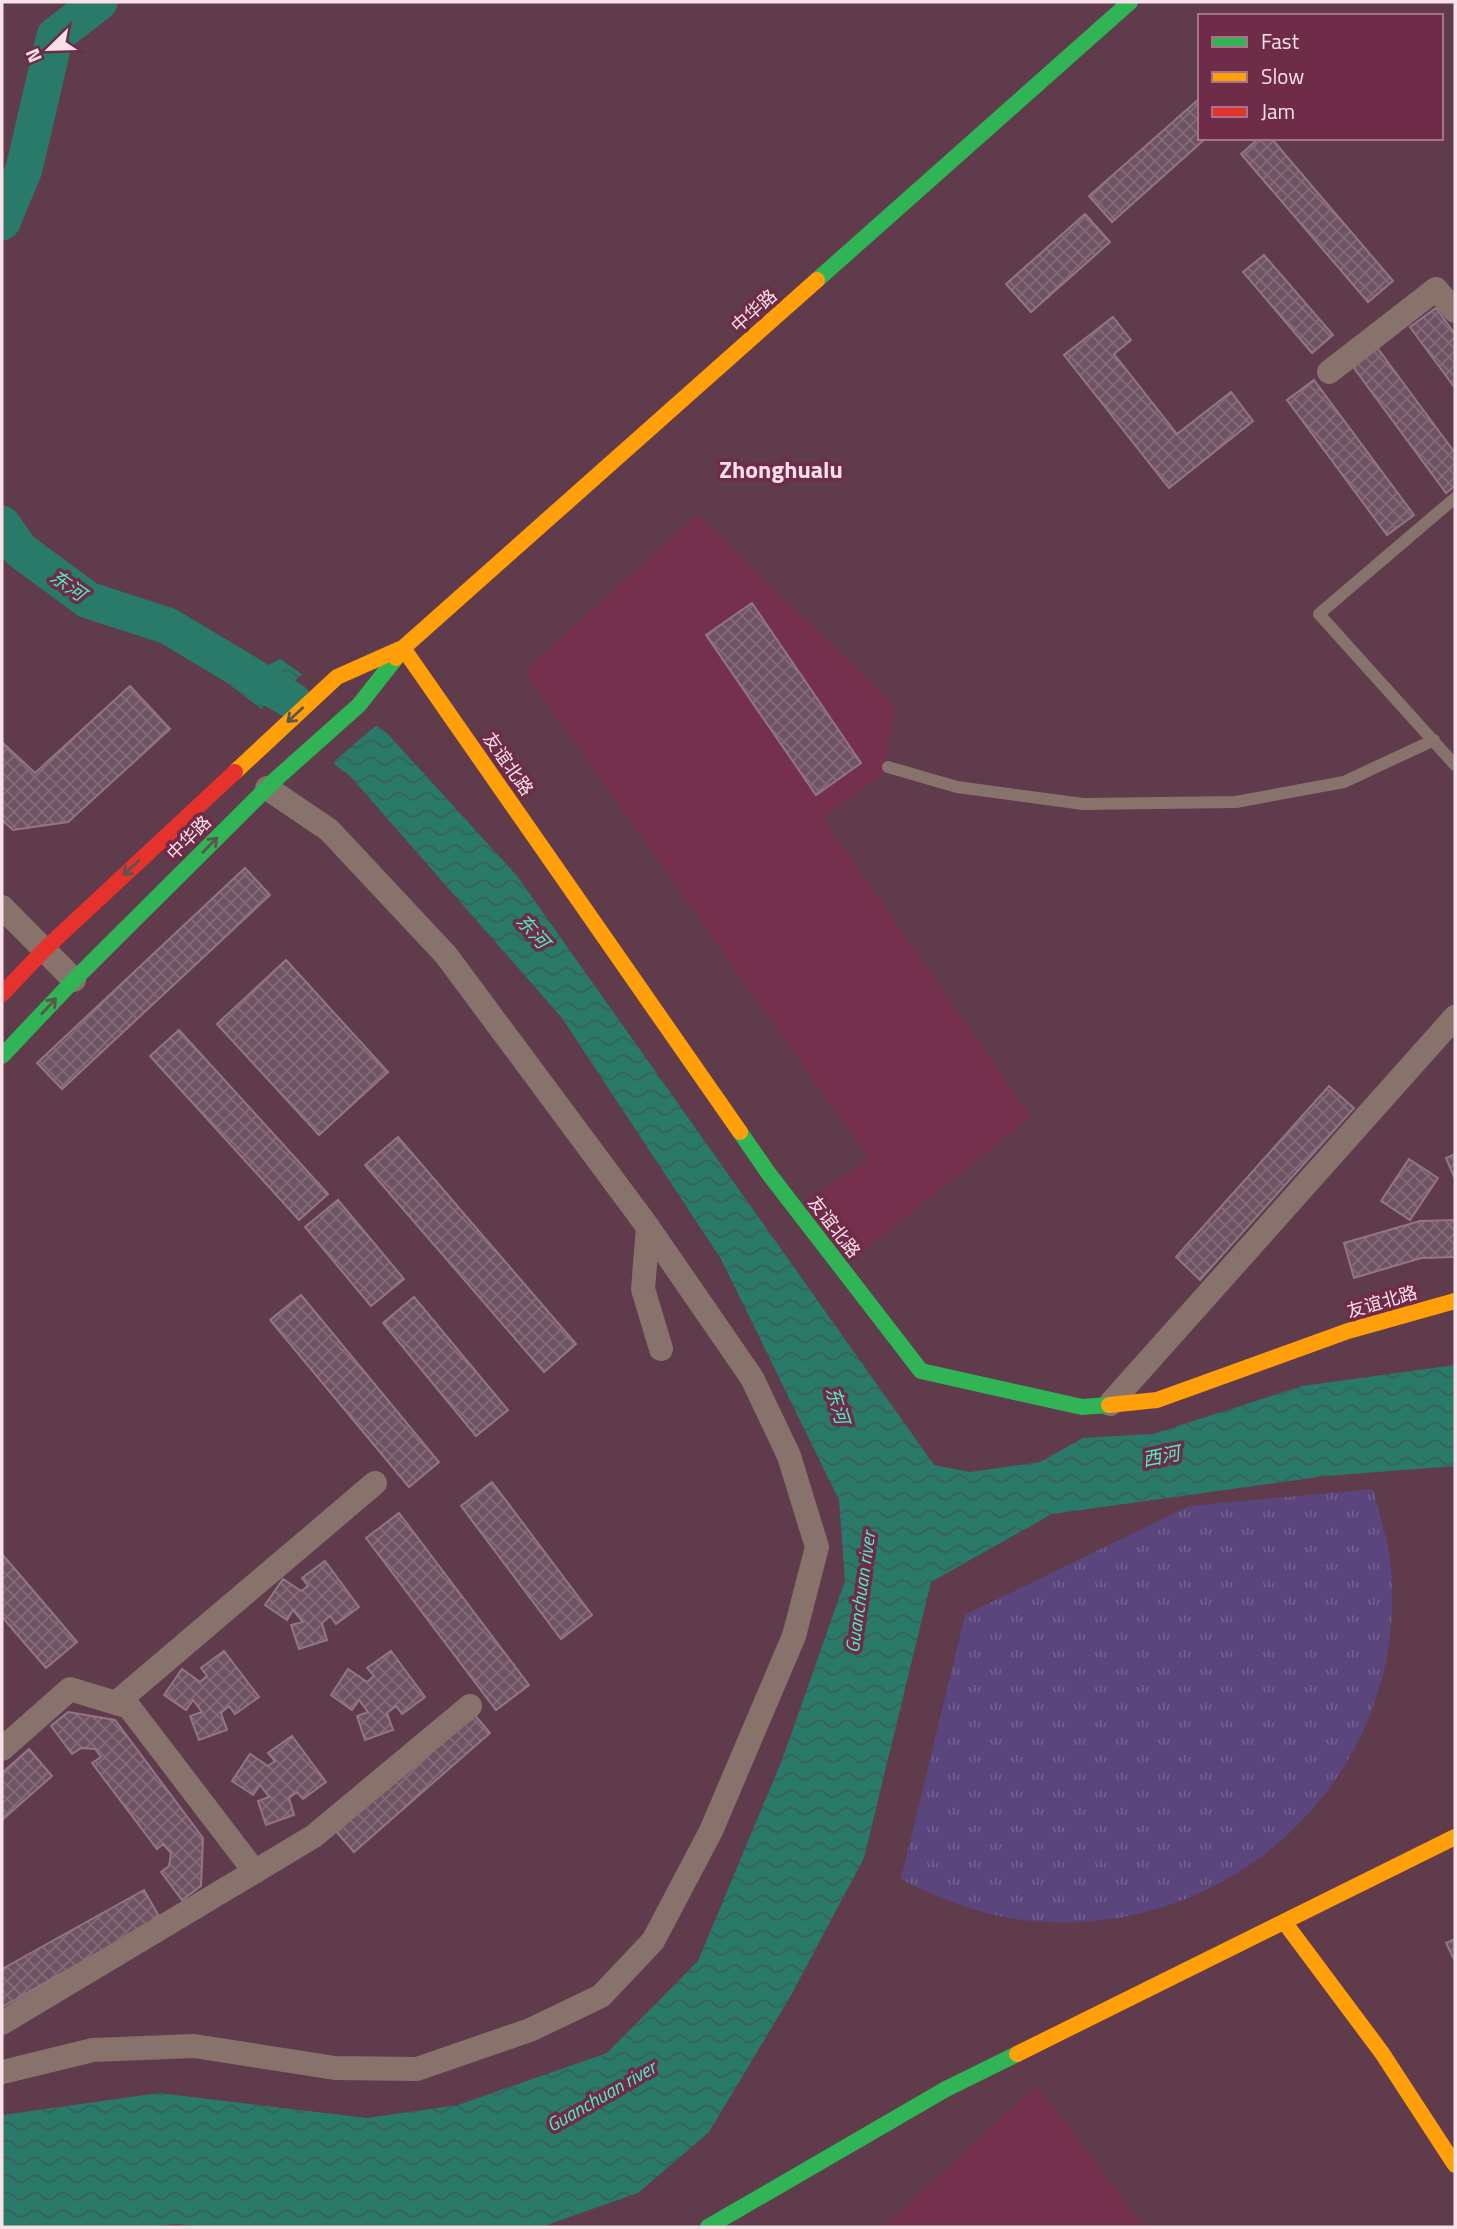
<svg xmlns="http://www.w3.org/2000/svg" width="1457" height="2229" viewBox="0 0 1457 2229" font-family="'Titillium Web','Noto Sans SC',sans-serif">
<defs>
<pattern id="park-tufts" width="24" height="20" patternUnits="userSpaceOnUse" patternTransform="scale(1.75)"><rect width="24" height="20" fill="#5a467d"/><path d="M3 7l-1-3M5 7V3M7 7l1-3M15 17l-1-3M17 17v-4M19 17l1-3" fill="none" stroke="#73608f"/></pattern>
<pattern id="water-waves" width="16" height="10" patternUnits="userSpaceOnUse" patternTransform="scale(1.75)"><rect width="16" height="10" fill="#297a69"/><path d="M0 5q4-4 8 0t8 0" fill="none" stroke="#386159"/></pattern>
<pattern id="building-cross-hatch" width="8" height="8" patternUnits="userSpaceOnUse" patternTransform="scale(1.75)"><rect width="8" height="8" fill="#6f5363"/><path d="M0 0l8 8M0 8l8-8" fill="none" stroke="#846b79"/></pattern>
</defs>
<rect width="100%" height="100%" fill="#5f3b4b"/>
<path fill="#75304e" d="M 698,514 L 896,707 L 882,775 L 823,818 L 1031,1117 L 863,1251 L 821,1190 L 869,1159 L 524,671 Z
M 1036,2085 L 1144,2227 L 884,2227 Z"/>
<path fill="url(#park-tufts)" d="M 1373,1489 C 1381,1520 1391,1549 1392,1582 C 1401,1775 1239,1931 1047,1922 C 995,1920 947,1903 901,1879 L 965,1615 L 1189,1506 Z"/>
<path fill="url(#water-waves)" d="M 280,659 L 386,732 L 517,876 L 934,1465 L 970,1472 L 1040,1462 L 1083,1438 L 1153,1434 L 1302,1386 L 1455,1365 L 1455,1466 L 1326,1476 L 1052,1514 L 931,1582 L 864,1858 L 790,1997 L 709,2132 L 638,2193 L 541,2227 L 206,2227 L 178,2224 L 137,2227 L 2,2227 L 2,2115 L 159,2093 L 367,2118 L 458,2105 L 607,2053 L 698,1961 L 782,1760 L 845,1581 L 839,1500 L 721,1259 L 562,1018 L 350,776 L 231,686 Z"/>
<path fill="#5f3b4b" d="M 305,672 L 379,723 L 330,765 L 259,711 Z"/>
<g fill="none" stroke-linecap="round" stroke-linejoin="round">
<path stroke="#297a69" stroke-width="37" d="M 2,222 L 24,169 L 55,36 L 99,2
M 2,524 L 20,550 L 88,600 L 168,626 L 293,701"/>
</g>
<path fill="url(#building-cross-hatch)" stroke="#927586" stroke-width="2" d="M 1200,98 L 1200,138 L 1206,138 L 1112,222 L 1089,196 Z
M 1259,138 L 1271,138 L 1393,281 L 1368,302 L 1241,154 Z
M 1085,214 L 1110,242 L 1031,312 L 1006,284 Z
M 1264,255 L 1333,335 L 1312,353 L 1243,272 Z
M 1436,308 L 1455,334 L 1455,388 L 1410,327 Z
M 1113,317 L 1131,340 L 1114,354 L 1177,434 L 1231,392 L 1253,421 L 1169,488 L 1064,355 Z
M 1376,346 L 1455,453 L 1455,486 L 1446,493 L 1351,364 Z
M 1314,380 L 1414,515 L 1387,535 L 1287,400 Z
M 752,603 L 861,763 L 816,795 L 706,635 Z
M 130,686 L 170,729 L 68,822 L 13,830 L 2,820 L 2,742 L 35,773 Z
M 245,868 L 270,895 L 62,1089 L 37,1063 Z
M 286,960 L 388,1072 L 319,1135 L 217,1024 Z
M 179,1030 L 328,1194 L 299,1220 L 150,1056 Z
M 1329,1086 L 1354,1108 L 1200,1280 L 1176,1257 Z
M 398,1137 L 576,1344 L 544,1372 L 365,1165 Z
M 1455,1154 L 1455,1179 L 1446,1158 Z
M 1409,1159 L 1438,1178 L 1410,1220 L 1381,1201 Z
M 338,1200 L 404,1279 L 371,1306 L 305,1227 Z
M 1455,1220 L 1455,1257 L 1421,1258 L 1354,1278 L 1344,1243 L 1420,1221 Z
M 301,1295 L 439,1462 L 409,1487 L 270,1320 Z
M 414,1297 L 508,1410 L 476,1436 L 383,1323 Z
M 492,1482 L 592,1615 L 561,1639 L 461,1506 Z
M 399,1513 L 529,1685 L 496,1710 L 366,1538 Z
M 2,1554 L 77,1642 L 46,1668 L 2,1617 Z
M 325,1561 L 359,1607 L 336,1624 L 330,1616 L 322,1623 L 327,1640 L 299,1649 L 291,1625 L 303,1622 L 293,1610 L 287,1620 L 265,1605 L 283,1579 L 301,1591 L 308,1586 L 302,1578 Z
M 224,1651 L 259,1697 L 235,1714 L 229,1706 L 221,1713 L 227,1730 L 199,1740 L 190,1716 L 202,1712 L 193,1700 L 186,1710 L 164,1695 L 182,1669 L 200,1682 L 207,1676 L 201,1668 Z
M 391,1651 L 425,1697 L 402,1714 L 396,1706 L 387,1713 L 393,1730 L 365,1740 L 357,1716 L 368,1712 L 359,1700 L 352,1710 L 331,1695 L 348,1669 L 367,1682 L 374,1676 L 367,1668 Z
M 471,1711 L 490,1733 L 354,1852 L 335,1830 Z
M 68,1712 L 115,1720 L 203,1838 L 201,1886 L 182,1900 L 161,1872 L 169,1866 L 171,1853 L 163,1844 L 157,1849 L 92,1763 L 101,1757 L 95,1749 L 81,1748 L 72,1754 L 51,1726 Z
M 292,1736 L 326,1782 L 303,1799 L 297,1792 L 289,1798 L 294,1815 L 266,1825 L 258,1801 L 269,1797 L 260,1785 L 253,1795 L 232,1781 L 250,1754 L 268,1766 L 275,1761 L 268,1753 Z
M 29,1749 L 52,1776 L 2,1820 L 2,1773 Z
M 144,1890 L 160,1918 L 2,2007 L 2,1969 Z
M 1455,1939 L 1455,1961 L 1446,1943 Z"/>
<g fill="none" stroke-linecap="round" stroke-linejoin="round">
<path stroke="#87736b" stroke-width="12" d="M 1455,498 L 1319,614 L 1455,765
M 888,767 L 957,787 L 1083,804 L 1236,802 L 1344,782 L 1434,740"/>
<path stroke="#87736b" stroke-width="24" d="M 1329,372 L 1436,289 L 1455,311
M 267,788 L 329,830 L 446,955 L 648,1227 L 643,1289 L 661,1349
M 2,907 L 74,980
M 1110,1404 L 1455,1017
M 116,1703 L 375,1483
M 2,1749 L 70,1689 L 129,1707 L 255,1872
M 2,2023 L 314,1836 L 470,1706
M 2,2072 L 93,2050 L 194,2046 L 335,2068 L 417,2069 L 530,2030 L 601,1996 L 653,1941 L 711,1831 L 794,1636 L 817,1547 L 789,1456 L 752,1378 L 648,1227"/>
<path stroke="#30b455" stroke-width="16" d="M 817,280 L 1130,2
M 2,1056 L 74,980 L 276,779 L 359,705 L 396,658
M 740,1132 L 769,1174 L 921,1371 L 1082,1407 L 1109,1405
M 708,2227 L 946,2089 L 1017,2054"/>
<path stroke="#ff9f0a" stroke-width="16" d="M 403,648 L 740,1132
M 396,658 L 403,648 L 817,280
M 235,772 L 337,677 L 400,649
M 1109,1405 L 1157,1400 L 1348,1331 L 1455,1301
M 1285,1923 L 1382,2053 L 1455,2165
M 1017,2054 L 1455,1837"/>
<path stroke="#e5322d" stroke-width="16" d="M 2,994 L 45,949 L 235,772"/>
</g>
<defs><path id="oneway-shaft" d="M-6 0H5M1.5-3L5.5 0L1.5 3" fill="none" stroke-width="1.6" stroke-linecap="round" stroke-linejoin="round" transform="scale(1.75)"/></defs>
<g stroke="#5b554d">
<use href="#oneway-shaft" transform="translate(295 715) rotate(137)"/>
<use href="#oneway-shaft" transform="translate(210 845) rotate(-45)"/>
<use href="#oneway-shaft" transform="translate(131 868) rotate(137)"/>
<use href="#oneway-shaft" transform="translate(49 1006) rotate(-47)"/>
</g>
<g text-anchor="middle" stroke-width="7" stroke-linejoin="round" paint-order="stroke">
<g font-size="18" fill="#fae0e9" stroke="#6e2c49">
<text transform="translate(754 311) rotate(-42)" y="6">中华路</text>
<text transform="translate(508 764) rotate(55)" y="6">友谊北路</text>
<text transform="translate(189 838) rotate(-45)" y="6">中华路</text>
<text transform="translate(834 1227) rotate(52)" y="6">友谊北路</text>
<text transform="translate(1382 1302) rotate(-16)" y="6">友谊北路</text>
</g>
<g font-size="19" font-style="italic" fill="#4ceecb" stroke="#6e2c49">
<text transform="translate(68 585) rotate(35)" y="7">东河</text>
<text transform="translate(533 931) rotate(48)" y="7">东河</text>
<text transform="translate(838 1405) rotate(73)" y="7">东河</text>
<text transform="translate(1161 1456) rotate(-11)" y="7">西河</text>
<text transform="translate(860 1592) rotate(-82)" y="7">Guanchuan river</text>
<text transform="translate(601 2096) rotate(-30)" y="7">Guanchuan river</text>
</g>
<g font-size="24" font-weight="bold" fill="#fae0e9" stroke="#6e2c49">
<text x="781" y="478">Zhonghualu</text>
</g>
</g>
<rect width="1457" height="2229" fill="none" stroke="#fae0e9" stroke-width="7"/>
<rect x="1198" y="14" width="245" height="126" fill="#6e2c49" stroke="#a67489" stroke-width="2"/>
<rect x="1212" y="37" width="35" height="10" fill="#30b455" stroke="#a67489" stroke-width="2"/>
<text x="1261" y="49" font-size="21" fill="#fae0e9">Fast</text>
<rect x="1212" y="72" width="35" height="10" fill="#ff9f0a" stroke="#a67489" stroke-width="2"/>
<text x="1261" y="84" font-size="21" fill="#fae0e9">Slow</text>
<rect x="1212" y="107" width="35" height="10" fill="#e5322d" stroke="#a67489" stroke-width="2"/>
<text x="1261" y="119" font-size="21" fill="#fae0e9">Jam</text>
<g transform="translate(49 49) rotate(247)" stroke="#6e2c49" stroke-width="5" paint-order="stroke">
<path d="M0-5L12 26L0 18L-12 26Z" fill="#fae0e9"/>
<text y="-10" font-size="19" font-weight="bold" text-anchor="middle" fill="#fae0e9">N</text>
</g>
</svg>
